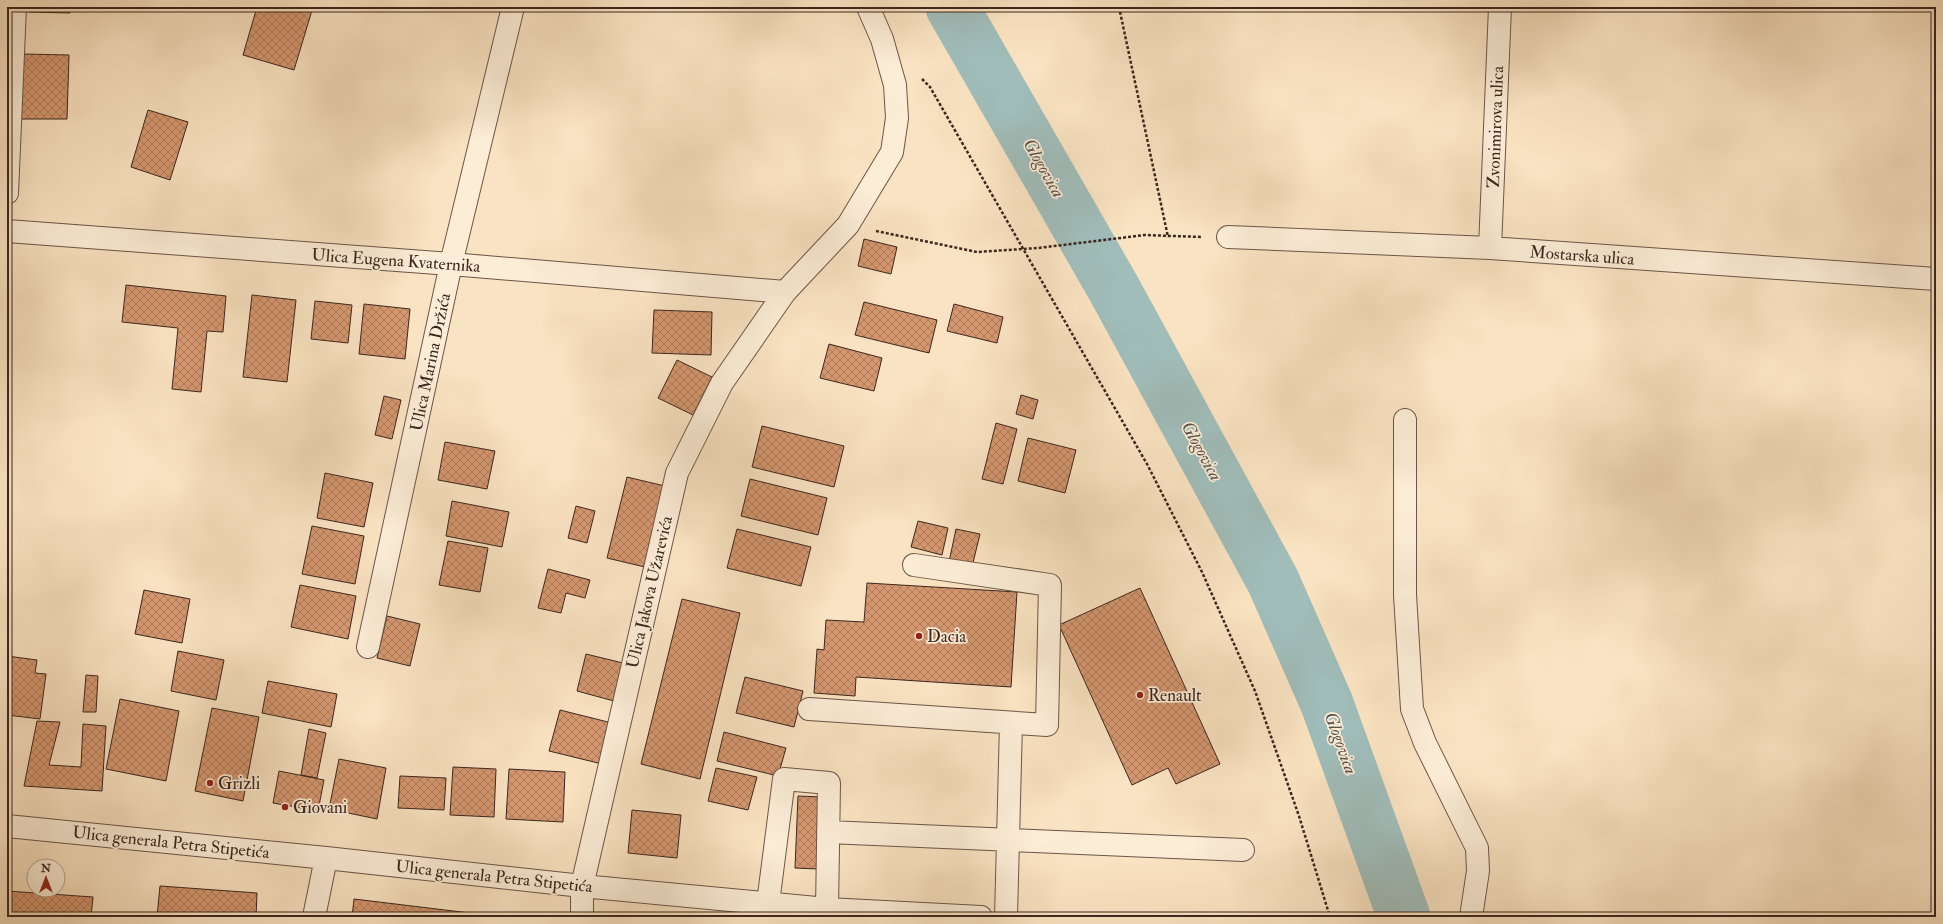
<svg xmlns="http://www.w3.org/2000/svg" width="1943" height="924" viewBox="0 0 1943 924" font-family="'IM FELL Double Pica',serif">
<defs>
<pattern id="building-cross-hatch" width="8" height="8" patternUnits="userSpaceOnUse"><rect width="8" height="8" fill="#d5976f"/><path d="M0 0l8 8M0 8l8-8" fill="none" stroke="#ae7b5b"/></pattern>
</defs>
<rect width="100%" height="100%" fill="#fae3c2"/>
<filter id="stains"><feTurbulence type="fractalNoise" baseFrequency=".005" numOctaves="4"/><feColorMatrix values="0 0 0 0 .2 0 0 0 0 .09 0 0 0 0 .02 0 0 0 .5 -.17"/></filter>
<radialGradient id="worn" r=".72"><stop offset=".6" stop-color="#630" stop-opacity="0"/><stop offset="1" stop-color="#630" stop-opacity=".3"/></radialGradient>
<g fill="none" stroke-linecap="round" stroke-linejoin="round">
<path stroke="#a0bdba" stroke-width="53" d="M 952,7 L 1114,289 L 1273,581 L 1327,704 L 1404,917"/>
</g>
<path fill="url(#building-cross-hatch)" stroke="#3b261f" d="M 29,7 L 71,7 L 70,13 L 29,12 Z
M 257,7 L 313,7 L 294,70 L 243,55 Z
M 23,54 L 69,55 L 67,119 L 21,119 Z
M 148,110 L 188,122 L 170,180 L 131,167 Z
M 864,239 L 897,247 L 891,274 L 858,266 Z
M 126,285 L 226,296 L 223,332 L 207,331 L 201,392 L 172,389 L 178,328 L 122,322 Z
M 252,295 L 296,300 L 287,382 L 243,377 Z
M 315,301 L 352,305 L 348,343 L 311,339 Z
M 864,302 L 937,320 L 929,353 L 855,335 Z
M 364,304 L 410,309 L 405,359 L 359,354 Z
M 954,304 L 1003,317 L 997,343 L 947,331 Z
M 654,310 L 712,312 L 711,355 L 652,353 Z
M 829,344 L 882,358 L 874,391 L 820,378 Z
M 677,360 L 712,377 L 693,415 L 658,398 Z
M 1021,395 L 1038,400 L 1033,419 L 1016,414 Z
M 384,396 L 401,400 L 392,439 L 375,435 Z
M 996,423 L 1017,429 L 1003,484 L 982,479 Z
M 762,426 L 844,446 L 834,487 L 752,467 Z
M 1028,438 L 1076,450 L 1065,493 L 1018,481 Z
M 445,442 L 495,451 L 487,489 L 438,480 Z
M 325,473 L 373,483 L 364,527 L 317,518 Z
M 627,477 L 669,487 L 649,568 L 607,558 Z
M 750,479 L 827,498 L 818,535 L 741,516 Z
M 452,501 L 509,512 L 502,547 L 446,536 Z
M 576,506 L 595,511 L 587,543 L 568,538 Z
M 918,521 L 948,528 L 942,555 L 911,547 Z
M 312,526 L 364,536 L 355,584 L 302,574 Z
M 737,529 L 811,547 L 801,586 L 727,568 Z
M 956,529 L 980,534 L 972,567 L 949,562 Z
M 448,541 L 488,548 L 480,592 L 439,585 Z
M 548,569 L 590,580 L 585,598 L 566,593 L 561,613 L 538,608 Z
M 867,583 L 1017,592 L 1011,687 L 856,677 L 855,696 L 814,693 L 817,649 L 824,650 L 826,620 L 864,622 Z
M 300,585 L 356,596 L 348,639 L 291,627 Z
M 1140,588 L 1220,764 L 1176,784 L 1168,768 L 1132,785 L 1059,625 Z
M 144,590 L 190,599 L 182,643 L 135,634 Z
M 682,599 L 740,613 L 700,779 L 641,764 Z
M 387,616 L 420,624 L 410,666 L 377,658 Z
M 178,651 L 224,660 L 216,700 L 171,691 Z
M 586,654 L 623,663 L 614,701 L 577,691 Z
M 7,656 L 37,660 L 35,673 L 46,674 L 40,719 L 7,715 Z
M 86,675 L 98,676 L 96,712 L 83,712 Z
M 745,677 L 803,691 L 794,727 L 736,713 Z
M 268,681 L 337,694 L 331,727 L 262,713 Z
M 120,699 L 179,711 L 166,781 L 106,769 Z
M 212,708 L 259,717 L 243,801 L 195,791 Z
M 560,710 L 612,723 L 602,764 L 549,751 Z
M 37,721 L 60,722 L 49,765 L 81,767 L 83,724 L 106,726 L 102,791 L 24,786 Z
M 309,729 L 326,733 L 317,778 L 301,775 Z
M 724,732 L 786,748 L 778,776 L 717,761 Z
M 339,759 L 386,768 L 377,819 L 329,809 Z
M 453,767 L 496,769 L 494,817 L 450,815 Z
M 716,768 L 757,777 L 748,810 L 708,801 Z
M 509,769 L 565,772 L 563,822 L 506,819 Z
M 279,771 L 324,780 L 318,811 L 273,803 Z
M 400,776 L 446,778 L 444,810 L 398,808 Z
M 798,796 L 821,797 L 818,869 L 795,868 Z
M 632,810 L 681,815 L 677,858 L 628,853 Z
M 160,886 L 257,893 L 256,917 L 157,917 Z
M 7,891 L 93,897 L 91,917 L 7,917 Z
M 354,899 L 503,917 L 352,917 Z"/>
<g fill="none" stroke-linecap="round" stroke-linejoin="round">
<g stroke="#6b5548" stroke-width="24">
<path id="minor" d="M 7,193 L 15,7
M 7,231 L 451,264 L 785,292
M 1228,237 L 1490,248 L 1936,279
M 1490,248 L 1500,7
M 1405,420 L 1405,595 L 1412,709 L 1425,743 L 1477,848 L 1478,871 L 1471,917
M 368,647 L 451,264 L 513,7
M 809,709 L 1047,725 L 1050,585 L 914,565
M 7,826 L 326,858 L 582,886 L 827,909 L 981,917
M 828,832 L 1243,850
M 768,903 L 784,779 L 829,783 L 827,909
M 314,917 L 326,858
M 582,917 L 582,886 L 677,473 L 722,383 L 785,292 L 848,225 L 892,152 L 897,118 L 895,85 L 882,39 L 868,7
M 1006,917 L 1011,723"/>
</g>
<path stroke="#3b261f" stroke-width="2.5" stroke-dasharray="3 2" stroke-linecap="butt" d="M 1119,7 L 1168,237
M 922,79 L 930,87 L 1147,464 L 1202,572 L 1255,691 L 1299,816 L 1330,917
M 876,231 L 977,252 L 1038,248 L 1145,235 L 1202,237"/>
<use href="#minor" stroke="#fcedd7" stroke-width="22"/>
</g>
<g fill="#8f2418" stroke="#fcedd7" stroke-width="1.5">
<circle cx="919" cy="636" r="4"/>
<circle cx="1140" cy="695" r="4"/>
<circle cx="210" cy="783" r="4"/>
<circle cx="285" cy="807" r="4"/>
</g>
<g text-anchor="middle" stroke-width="3.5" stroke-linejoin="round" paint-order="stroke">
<g font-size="17" fill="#3b261f" stroke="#fcedd7">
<text transform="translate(1495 127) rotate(-88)" y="6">Zvonimirova ulica</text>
<text transform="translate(1582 255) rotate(4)" y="6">Mostarska ulica</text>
<text transform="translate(396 260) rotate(4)" y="6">Ulica Eugena Kvaternika</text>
<text transform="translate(430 362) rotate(-78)" y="6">Ulica Marina Držića</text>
<text transform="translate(649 592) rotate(-77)" y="6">Ulica Jakova Užarevića</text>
<text transform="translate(171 842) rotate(6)" y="6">Ulica generala Petra Stipetića</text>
<text transform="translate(494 876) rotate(6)" y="6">Ulica generala Petra Stipetića</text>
</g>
<g font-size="17" fill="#3b261f" stroke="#fcedd7" text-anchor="start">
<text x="927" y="642">Dacia</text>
<text x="1148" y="701">Renault</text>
<text x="218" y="789">Grizli</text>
<text x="293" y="813">Giovani</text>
</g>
<g font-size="18" font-style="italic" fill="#59534e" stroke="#fcedd7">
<text transform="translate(1044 168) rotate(60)" y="6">Glogovica</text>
<text transform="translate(1202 451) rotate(61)" y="6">Glogovica</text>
<text transform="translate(1341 743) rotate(70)" y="6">Glogovica</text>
</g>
</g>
<rect width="1943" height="924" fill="none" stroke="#fae3c2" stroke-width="24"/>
<rect x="8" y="8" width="1927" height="908" fill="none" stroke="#3b261f" stroke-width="2"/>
<rect x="12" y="12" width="1919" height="900" fill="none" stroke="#3b261f"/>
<g transform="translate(46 878)"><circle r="19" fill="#fcedd7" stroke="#af9d8d"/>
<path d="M0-3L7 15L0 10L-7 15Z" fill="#8f2418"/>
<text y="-6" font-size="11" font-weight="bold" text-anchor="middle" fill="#3b261f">N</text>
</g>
<rect width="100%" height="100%" filter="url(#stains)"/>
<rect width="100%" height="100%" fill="url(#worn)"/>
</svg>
